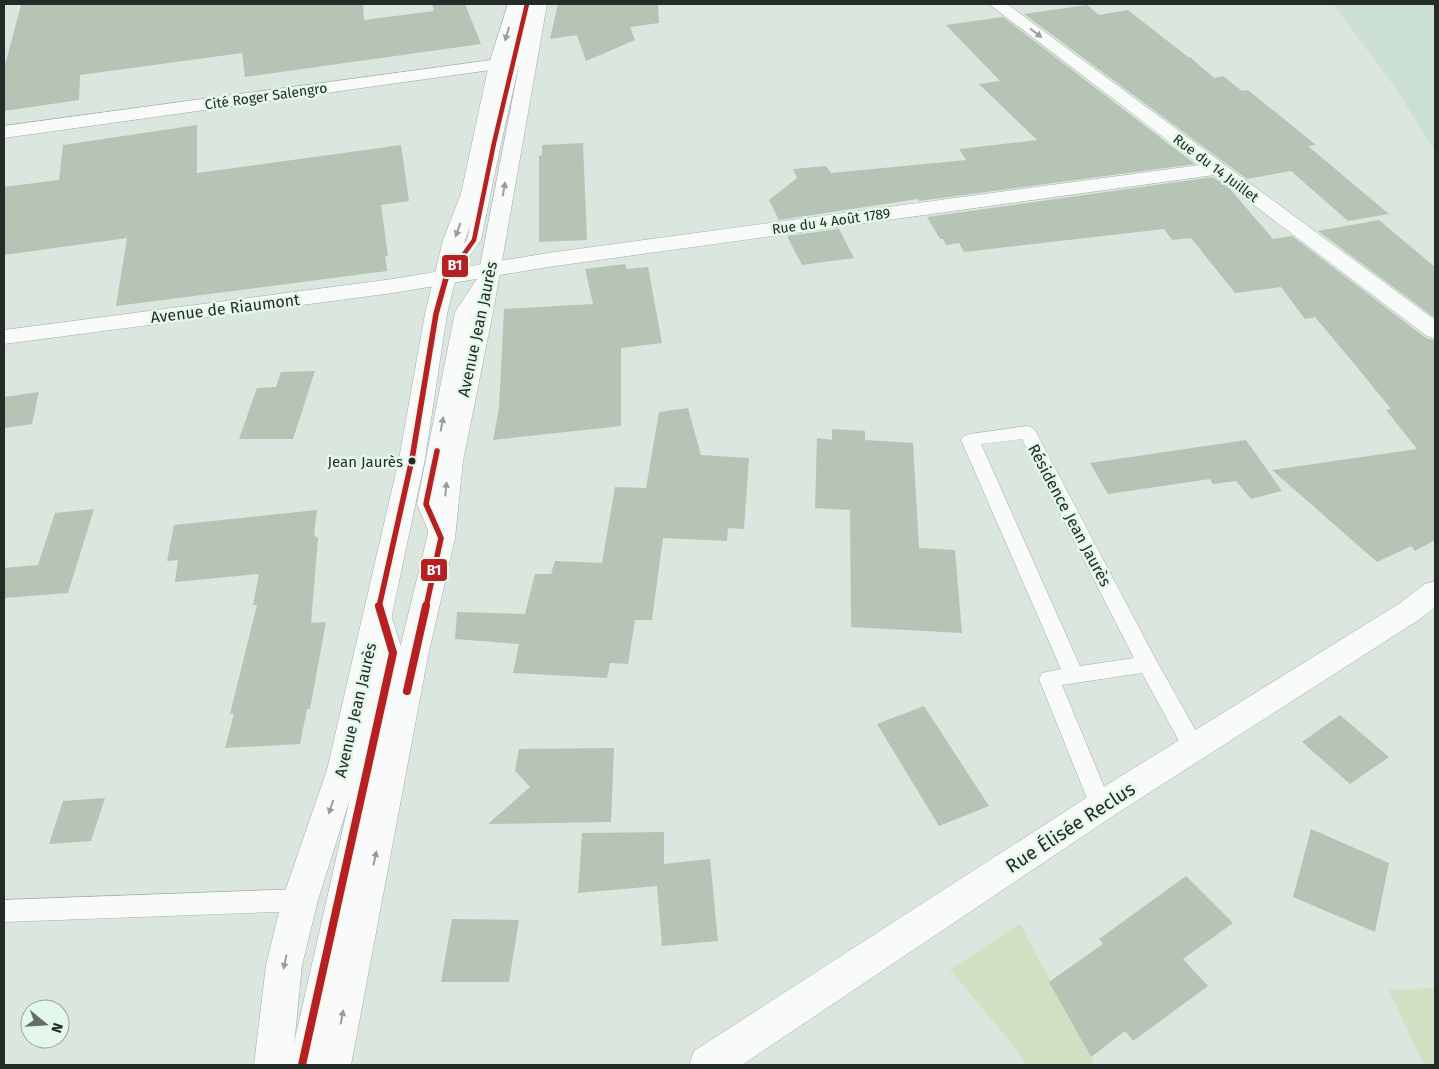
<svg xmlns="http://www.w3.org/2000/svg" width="1439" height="1069" viewBox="0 0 1439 1069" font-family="'Fira Sans',sans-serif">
<rect width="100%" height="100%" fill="#dae6de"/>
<path fill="#cbdfd2" d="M 1333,4 L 1435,4 L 1435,151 L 1395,87 Z"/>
<path fill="#d3dfc3" d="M 1020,924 L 1095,1065 L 1026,1065 L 1014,1046 L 950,970 Z
M 1435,988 L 1435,1065 L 1424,1065 L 1389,990 Z"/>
<path fill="#b6c4b6" d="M 32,4 L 363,4 L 364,20 L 434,11 L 432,4 L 465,4 L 481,44 L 245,77 L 242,53 L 80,75 L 79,100 L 4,111 L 4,69 L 21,5 Z
M 558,4 L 658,4 L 659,23 L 630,27 L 635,40 L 586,61 L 577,35 L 550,39 Z
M 1087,5 L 1099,15 L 1128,10 L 1188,57 L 1190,57 L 1214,78 L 1223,76 L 1242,91 L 1248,90 L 1316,145 L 1308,146 L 1389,214 L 1348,221 L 1291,171 L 1247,179 L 1024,14 Z
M 1003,17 L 1195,164 L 919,201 L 918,199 L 779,220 L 769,200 L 797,178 L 793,169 L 826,166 L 831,173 L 966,160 L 959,149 L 1037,140 L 979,84 L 1000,81 L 946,25 Z
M 197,125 L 197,173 L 401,145 L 409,201 L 381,205 L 388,256 L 385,256 L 387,271 L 116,306 L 127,238 L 4,255 L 4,187 L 59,180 L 63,145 Z
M 583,143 L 587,240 L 539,242 L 539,156 L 542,155 L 542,145 Z
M 1213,177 L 1230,189 L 1273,239 L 1292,236 L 1426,338 L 1435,340 L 1435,540 L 1415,551 L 1411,546 L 1377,562 L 1272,470 L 1417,449 L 1386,410 L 1391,409 L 1356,366 L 1315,317 L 1305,319 L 1281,287 L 1235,293 L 1191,238 L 1172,240 L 1164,229 L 964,252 L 959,243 L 946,245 L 943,239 L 940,239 L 927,217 Z
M 1379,220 L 1435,267 L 1435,318 L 1318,231 Z
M 839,229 L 854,258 L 802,265 L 787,236 Z
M 625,264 L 627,269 L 648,267 L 662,343 L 621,348 L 621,426 L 493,440 L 499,408 L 504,309 L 593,304 L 585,269 Z
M 315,371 L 293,439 L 239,439 L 257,388 L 276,387 L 281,372 Z
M 39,392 L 32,424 L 4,428 L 4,397 Z
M 688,408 L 701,455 L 749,458 L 744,529 L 728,528 L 727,541 L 663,538 L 652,620 L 635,620 L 628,664 L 610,663 L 607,678 L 513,673 L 519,644 L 455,639 L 457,612 L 525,614 L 535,574 L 551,574 L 555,561 L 602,563 L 615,487 L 646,488 L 659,412 Z
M 832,429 L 865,431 L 865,440 L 913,443 L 919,548 L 955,550 L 962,633 L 851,627 L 850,510 L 815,508 L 817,438 L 832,440 Z
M 1246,440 L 1282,491 L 1251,499 L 1236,481 L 1213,484 L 1210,479 L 1108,494 L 1090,463 Z
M 94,509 L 68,593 L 4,598 L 4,568 L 38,565 L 55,513 Z
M 317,510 L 314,535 L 318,538 L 311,623 L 326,622 L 310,709 L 307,709 L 300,744 L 225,748 L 234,714 L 230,714 L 257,605 L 253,605 L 259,574 L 175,582 L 178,560 L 167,561 L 174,525 Z
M 924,706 L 989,806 L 939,826 L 877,724 Z
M 1340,715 L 1389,757 L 1350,784 L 1302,742 Z
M 614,748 L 611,822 L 488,824 L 530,787 L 515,771 L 519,749 Z
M 105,798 L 91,841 L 49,844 L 63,801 Z
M 1311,829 L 1389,863 L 1375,932 L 1293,897 Z
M 664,832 L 664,864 L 710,859 L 718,941 L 662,946 L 657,886 L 578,893 L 582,833 Z
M 1186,876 L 1233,923 L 1183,959 L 1208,986 L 1133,1041 L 1125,1031 L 1091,1057 L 1049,982 L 1103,944 L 1099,939 Z
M 452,919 L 519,920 L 509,982 L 441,982 Z"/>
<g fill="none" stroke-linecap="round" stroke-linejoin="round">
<g stroke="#a2aca6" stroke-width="1">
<path id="service" d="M 521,4 L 533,4 L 501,143 L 481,240 L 451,281 L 441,281 L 438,278 L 467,240 L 487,143 Z
M 488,268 L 493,270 L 496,273 L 471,312 L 435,504 L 449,537 L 447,542 L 440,544 L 433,542 L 417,504 L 455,312 L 483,270 Z
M 1027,426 L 1033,428 L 1036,432 L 1155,658 L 1205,747 L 1202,754 L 1194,756 L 1186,754 L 1142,673 L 1062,685 L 1112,806 L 1109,813 L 1101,816 L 1093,813 L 1090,806 L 1039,679 L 1042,673 L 1061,669 L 961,440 L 964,436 L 970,434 ZM 1022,439 L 1134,658 L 1080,666 L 981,444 Z
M 380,604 L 387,607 L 390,612 L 403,653 L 315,1065 L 289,1065 L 383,653 L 370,612 L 373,607 Z
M 300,889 L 308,892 L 312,900 L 308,908 L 300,911 L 4,922 L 4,900 Z"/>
</g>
<g stroke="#a2aca6" stroke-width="1">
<path id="minor" d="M 989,4 L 1007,4 L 1435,320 L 1435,338 L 1427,336 L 1214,175 L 548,267 L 393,293 L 4,344 L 4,330 L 393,279 L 548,253 L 1200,165 Z
M 528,55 L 534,56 L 537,60 L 534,64 L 4,138 L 4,126 Z
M 1435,581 L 1435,607 L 1420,619 L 1113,816 L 742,1065 L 689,1065 L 694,1051 L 1089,796 L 1400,603 L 1425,584 Z"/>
</g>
<g stroke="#a2aca6" stroke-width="1">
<path id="secondary" d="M 508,4 L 524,4 L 507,64 L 481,194 L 465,240 L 447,314 L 425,459 L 359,770 L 318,900 L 302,965 L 292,1065 L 254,1065 L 266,965 L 282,900 L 327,770 L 399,459 L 425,314 L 443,240 L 461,194 L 489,64 Z
M 531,4 L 547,4 L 493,312 L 463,461 L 455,538 L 428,656 L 351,1065 L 313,1065 L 398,656 L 427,538 L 437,461 L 471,312 Z"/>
</g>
<use href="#service" fill="#f9fbfa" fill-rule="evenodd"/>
<use href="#minor" fill="#f9fbfa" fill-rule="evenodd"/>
<use href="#secondary" fill="#f9fbfa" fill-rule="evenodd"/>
<g stroke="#e3f8eb" stroke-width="7">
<path id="bus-1-far2" d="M 459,261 L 474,240 L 494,143 L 527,4"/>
</g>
<g stroke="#e3f8eb" stroke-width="9">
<path id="bus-1-far1" d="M 379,607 L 412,459 L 436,314 L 446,278 L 460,259
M 426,607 L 441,538 L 426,504 L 437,451"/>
</g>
<g stroke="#e3f8eb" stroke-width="11">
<path id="bus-1" d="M 407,691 L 426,606
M 302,1065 L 393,653 L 379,606"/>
</g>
<use href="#bus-1-far2" stroke="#b71f22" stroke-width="4.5"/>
<use href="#bus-1-far1" stroke="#b71f22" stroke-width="5.5"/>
<use href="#bus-1" stroke="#b71f22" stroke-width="8"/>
</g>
<defs><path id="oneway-solid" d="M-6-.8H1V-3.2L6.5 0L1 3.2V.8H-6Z" transform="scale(1.25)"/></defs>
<g fill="#999e9b">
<use href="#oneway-solid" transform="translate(1036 33) rotate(37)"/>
<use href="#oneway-solid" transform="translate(507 34) rotate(106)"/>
<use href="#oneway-solid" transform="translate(504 189) rotate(-80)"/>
<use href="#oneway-solid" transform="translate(458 230) rotate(110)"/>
<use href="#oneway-solid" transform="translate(442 424) rotate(-79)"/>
<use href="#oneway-solid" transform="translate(446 489) rotate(-84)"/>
<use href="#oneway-solid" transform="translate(331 807) rotate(108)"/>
<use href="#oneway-solid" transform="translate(375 858) rotate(-78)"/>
<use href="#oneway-solid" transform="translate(285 962) rotate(102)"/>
<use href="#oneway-solid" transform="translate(342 1017) rotate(-79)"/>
</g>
<circle fill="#242c27" stroke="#e3f8eb" stroke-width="2" cx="412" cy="461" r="4.5"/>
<g text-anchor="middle" stroke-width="5" stroke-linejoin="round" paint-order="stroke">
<g font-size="14" fill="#242c27" stroke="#e3f8eb">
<text transform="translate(266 96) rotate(-8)" y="5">Cité Roger Salengro</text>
<text transform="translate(1216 168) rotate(37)" y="5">Rue du 14 Juillet</text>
<text transform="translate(831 221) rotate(-8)" y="5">Rue du 4 Août 1789</text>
</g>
<g font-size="15" fill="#242c27" stroke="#e3f8eb" text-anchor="end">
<text x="403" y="467">Jean Jaurès</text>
</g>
<g font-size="16" fill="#242c27" stroke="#e3f8eb">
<text transform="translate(225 308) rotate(-7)" y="6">Avenue de Riaumont</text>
<text transform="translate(477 329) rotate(-78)" y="6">Avenue Jean Jaurès</text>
<text transform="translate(1070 515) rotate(62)" y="6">Résidence Jean Jaurès</text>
<text transform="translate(355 710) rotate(-77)" y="6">Avenue Jean Jaurès</text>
</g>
<g font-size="19" fill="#242c27" stroke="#e3f8eb">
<text transform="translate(1070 827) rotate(-33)" y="7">Rue Élisée Reclus</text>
</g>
</g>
<g stroke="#e3f8eb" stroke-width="2">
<rect x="441" y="254" width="28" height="24" rx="5" fill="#b71f22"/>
<rect x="420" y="558" width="28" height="24" rx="5" fill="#b71f22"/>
</g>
<g font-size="14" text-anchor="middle" font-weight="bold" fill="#fff">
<text x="455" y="270">B1</text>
<text x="434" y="575">B1</text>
</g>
<rect width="1439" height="1069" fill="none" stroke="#242c27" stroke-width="10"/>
<g transform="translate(45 1024) rotate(108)"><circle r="24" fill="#e3f8eb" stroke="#97a69d"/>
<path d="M0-4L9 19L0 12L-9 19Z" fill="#646d67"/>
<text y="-8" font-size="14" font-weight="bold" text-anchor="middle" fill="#242c27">N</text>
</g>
</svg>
